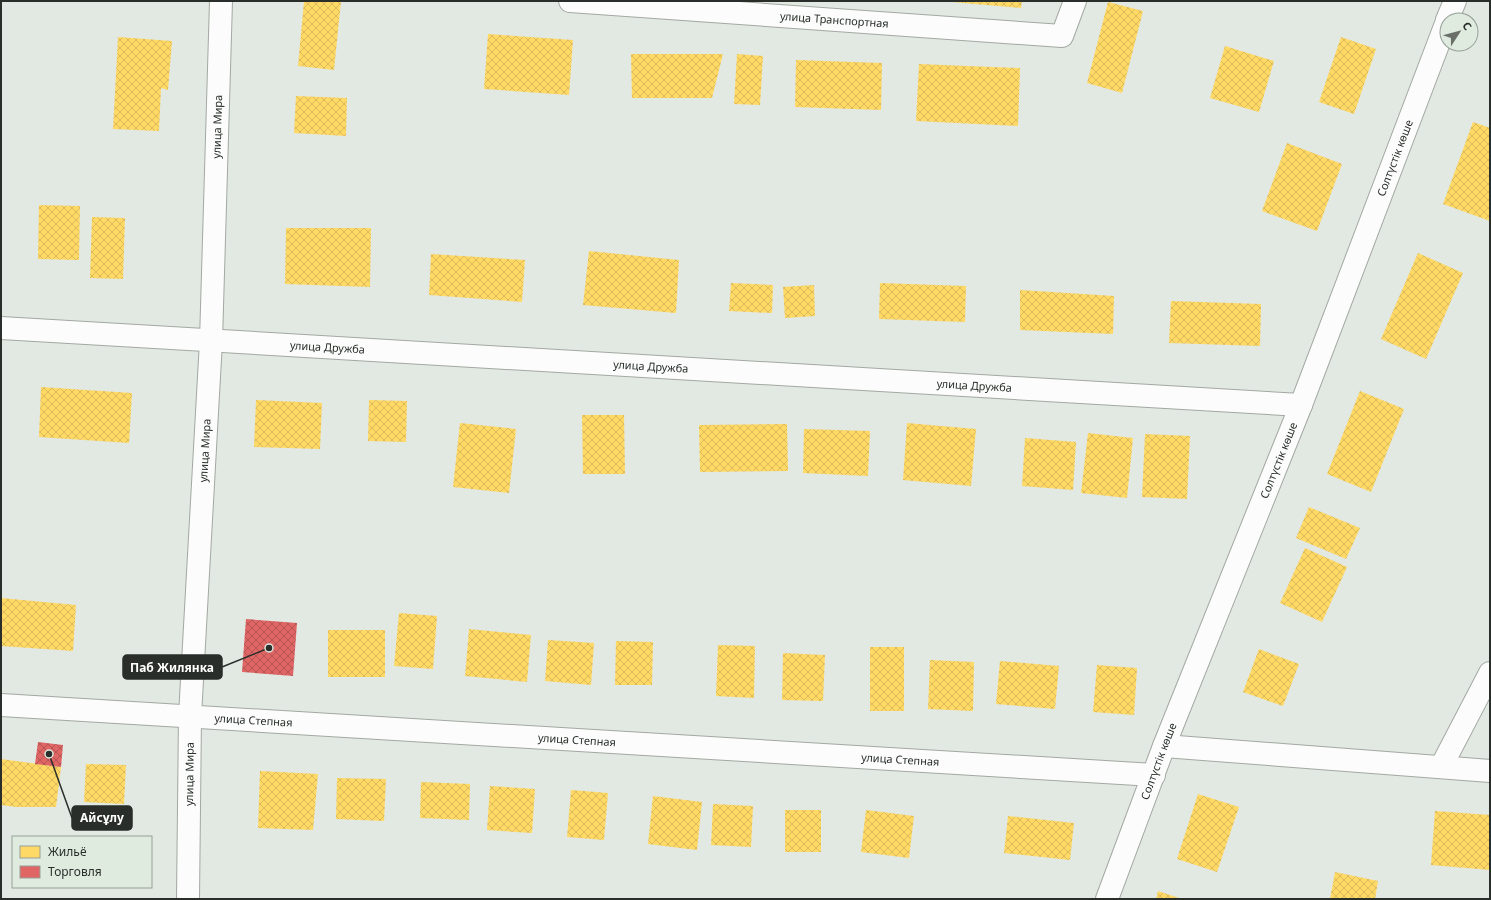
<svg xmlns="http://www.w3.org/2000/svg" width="1491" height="900" viewBox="0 0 1491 900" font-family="'Noto Sans',sans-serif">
<defs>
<pattern id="homes-cross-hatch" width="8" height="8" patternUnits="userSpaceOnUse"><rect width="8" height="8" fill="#ffd966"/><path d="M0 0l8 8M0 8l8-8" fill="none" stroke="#dbbb59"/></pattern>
<pattern id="shops-cross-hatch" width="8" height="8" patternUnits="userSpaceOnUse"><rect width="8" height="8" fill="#e06666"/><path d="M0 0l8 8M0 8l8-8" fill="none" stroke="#b65454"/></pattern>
</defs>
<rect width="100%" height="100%" fill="#e2e8e2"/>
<path fill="url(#homes-cross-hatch)" d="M 304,1 L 341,1 L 334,70 L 298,66 Z
M 952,1 L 1022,1 L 1021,8 L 952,2 Z
M 1108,2 L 1143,11 L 1122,93 L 1087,83 Z
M 488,34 L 573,40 L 569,95 L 484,89 Z
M 118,37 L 172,41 L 168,90 L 161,88 L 159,131 L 113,129 Z
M 1341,37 L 1376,49 L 1354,114 L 1319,102 Z
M 1225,46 L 1274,61 L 1259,112 L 1210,98 Z
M 631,54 L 723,54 L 712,98 L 632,98 Z
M 737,54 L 763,56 L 760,105 L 734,104 Z
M 796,60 L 882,63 L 881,110 L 795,107 Z
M 919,64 L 1020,68 L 1018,126 L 916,121 Z
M 296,96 L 347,98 L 346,136 L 294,133 Z
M 1473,122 L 1490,128 L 1490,221 L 1443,204 Z
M 1287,143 L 1342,164 L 1317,231 L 1262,211 Z
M 39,205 L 80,206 L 79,260 L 38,259 Z
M 92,217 L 125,218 L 123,279 L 90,278 Z
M 286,228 L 371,228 L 370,287 L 285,284 Z
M 589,251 L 679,260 L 676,313 L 583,305 Z
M 1418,253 L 1463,273 L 1426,359 L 1381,339 Z
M 431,254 L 525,260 L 522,302 L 429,295 Z
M 731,283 L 773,285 L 772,313 L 729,311 Z
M 880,283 L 966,286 L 965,322 L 879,319 Z
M 814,285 L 815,316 L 785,318 L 783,287 Z
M 1020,290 L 1114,296 L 1113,334 L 1020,330 Z
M 1171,301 L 1261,304 L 1260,346 L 1169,343 Z
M 41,387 L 132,393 L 129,443 L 39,437 Z
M 1360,391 L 1404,409 L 1371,492 L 1327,474 Z
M 256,400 L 322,403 L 320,449 L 254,447 Z
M 369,400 L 407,401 L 406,442 L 368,441 Z
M 582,415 L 624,415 L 625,474 L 583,474 Z
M 460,423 L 516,429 L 509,493 L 453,487 Z
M 907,423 L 976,429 L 971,486 L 903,480 Z
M 787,424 L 788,471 L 700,472 L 699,425 Z
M 804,429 L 870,431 L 868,476 L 803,473 Z
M 1088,433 L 1133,438 L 1127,498 L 1081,493 Z
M 1145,434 L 1190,436 L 1187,499 L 1142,497 Z
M 1025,438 L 1076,442 L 1073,490 L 1022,486 Z
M 1309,507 L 1360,528 L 1346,559 L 1296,538 Z
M 1305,548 L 1347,567 L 1322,622 L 1280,603 Z
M 1,598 L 76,605 L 73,651 L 1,646 Z
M 399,613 L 437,616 L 433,669 L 394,666 Z
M 469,629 L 531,635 L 527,682 L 465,676 Z
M 328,630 L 385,630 L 385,677 L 328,677 Z
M 548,640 L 594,643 L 591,685 L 545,681 Z
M 616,641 L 653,642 L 652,685 L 615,685 Z
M 718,645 L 755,646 L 754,698 L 716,696 Z
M 870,647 L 904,647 L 904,711 L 870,711 Z
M 1259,649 L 1299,664 L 1283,706 L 1243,692 Z
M 783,653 L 825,655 L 823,701 L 782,700 Z
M 930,660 L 974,662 L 973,711 L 928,709 Z
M 1000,661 L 1059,666 L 1055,709 L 996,704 Z
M 1097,665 L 1137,668 L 1134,715 L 1093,712 Z
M 1,759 L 61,767 L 56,807 L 16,807 L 1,805 Z
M 86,764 L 126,765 L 124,804 L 84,802 Z
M 260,771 L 318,774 L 313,830 L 258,828 Z
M 337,778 L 386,779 L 384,821 L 336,819 Z
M 421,782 L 470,784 L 469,820 L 420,818 Z
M 490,786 L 535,789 L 532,833 L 487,830 Z
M 571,790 L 608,793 L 604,840 L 567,837 Z
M 1198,794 L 1239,807 L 1217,872 L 1177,859 Z
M 653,796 L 702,802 L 697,850 L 648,844 Z
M 713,804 L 753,806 L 751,847 L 711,845 Z
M 785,810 L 821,810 L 821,852 L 785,852 Z
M 866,810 L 914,816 L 909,858 L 861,852 Z
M 1435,811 L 1490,815 L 1490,870 L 1431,865 Z
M 1008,816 L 1074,823 L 1070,860 L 1004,853 Z
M 1335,872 L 1378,881 L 1375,899 L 1330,899 Z
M 1158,891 L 1182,899 L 1156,899 Z"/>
<path fill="url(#shops-cross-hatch)" d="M 246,619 L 297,623 L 293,676 L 242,672 Z
M 38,742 L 63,745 L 61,767 L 35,764 Z"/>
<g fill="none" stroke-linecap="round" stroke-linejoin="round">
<g stroke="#a3a8a3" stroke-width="24">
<g id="minor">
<path id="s1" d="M 570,1 L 1062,36 L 1075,1"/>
<path d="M 1447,20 L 1455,1"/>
<path id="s2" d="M 1,328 L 1301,405"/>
<path id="s3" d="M 1,705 L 1154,775"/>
<path d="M 1164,746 L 1490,771"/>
<path d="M 1441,767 L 1490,673"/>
<path id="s4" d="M 188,899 L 190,716 L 211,341 L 221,1"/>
<path id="s5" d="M 1107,899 L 1164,746 L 1301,405 L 1447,21"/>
</g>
</g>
<use href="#minor" stroke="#fbfcfb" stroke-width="22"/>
</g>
<g text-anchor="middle" stroke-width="4" stroke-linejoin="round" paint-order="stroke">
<g font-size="11" fill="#292e2a" stroke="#dfebdf">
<text dy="4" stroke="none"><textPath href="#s1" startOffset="265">улица Транспортная</textPath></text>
<text dy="4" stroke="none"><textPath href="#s4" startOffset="773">улица Мира</textPath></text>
<text dy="4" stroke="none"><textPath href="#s5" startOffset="795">Солтүстік көше</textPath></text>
<text dy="4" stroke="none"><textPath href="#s2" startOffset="327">улица Дружба</textPath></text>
<text dy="4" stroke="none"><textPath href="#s2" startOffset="651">улица Дружба</textPath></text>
<text dy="4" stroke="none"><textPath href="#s2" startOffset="975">улица Дружба</textPath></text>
<text dy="4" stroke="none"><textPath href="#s4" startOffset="449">улица Мира</textPath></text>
<text dy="4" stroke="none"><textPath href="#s5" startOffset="471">Солтүстік көше</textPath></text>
<text dy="4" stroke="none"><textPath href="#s3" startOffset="253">улица Степная</textPath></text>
<text dy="4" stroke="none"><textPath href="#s3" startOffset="577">улица Степная</textPath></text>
<text dy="4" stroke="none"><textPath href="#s3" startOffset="901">улица Степная</textPath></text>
<text dy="4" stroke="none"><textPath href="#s5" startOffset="147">Солтүстік көше</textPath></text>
<text dy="4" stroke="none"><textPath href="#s4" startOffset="125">улица Мира</textPath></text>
</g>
</g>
<path fill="none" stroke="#292e2a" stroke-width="1.5" d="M269 648L222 667M49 754L72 818"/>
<g fill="#292e2a" stroke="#dfebdf" stroke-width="1.5">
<circle cx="269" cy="648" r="4"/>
<circle cx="49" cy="754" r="4"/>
</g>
<g fill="#292e2a" stroke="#292e2a" stroke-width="1.5">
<rect x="123" y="655" width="99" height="24" rx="4"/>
<rect x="72" y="806" width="60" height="24" rx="4"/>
</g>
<g font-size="12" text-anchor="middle" font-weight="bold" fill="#fff">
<text x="172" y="672">Паб Жилянка</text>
<text x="102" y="822">Айсұлу</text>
</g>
<rect width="1491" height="900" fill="none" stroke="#292e2a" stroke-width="4"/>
<rect x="12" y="836" width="140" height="52" fill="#dfebdf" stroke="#969f97"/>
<rect x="20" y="846" width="20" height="12" fill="#ffd966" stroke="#969f97"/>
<text x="48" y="856" font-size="12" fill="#292e2a">Жильё</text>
<rect x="20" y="866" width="20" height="12" fill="#e06666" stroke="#969f97"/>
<text x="48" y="876" font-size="12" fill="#292e2a">Торговля</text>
<g transform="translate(1459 32) rotate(54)"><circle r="19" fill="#dfebdf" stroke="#969f97"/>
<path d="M0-3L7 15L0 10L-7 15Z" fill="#6a6f6a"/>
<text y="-6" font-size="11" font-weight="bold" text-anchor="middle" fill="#292e2a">С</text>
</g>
</svg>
